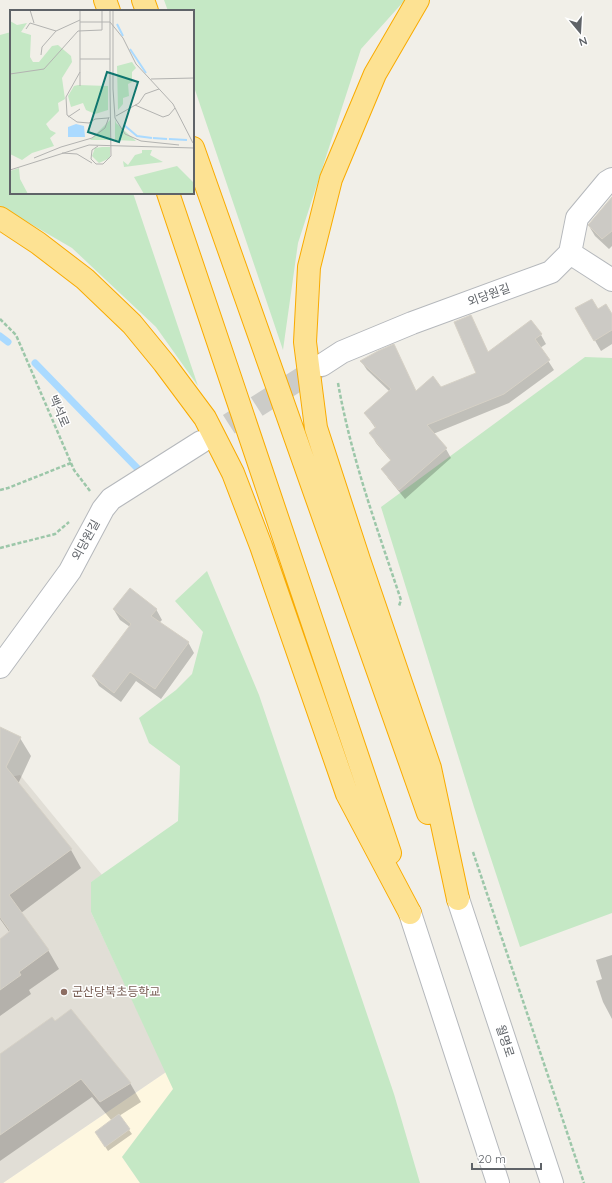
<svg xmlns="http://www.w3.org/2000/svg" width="612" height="1183" viewBox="0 0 612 1183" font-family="Quicksand,'Noto Sans KR',sans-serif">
<rect width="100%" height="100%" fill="#f1efe8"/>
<path fill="#fef7e0" d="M 166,1072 L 174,1089 L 122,1157 L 140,1183 L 3,1183 Z"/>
<path fill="#e1ded6" d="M 20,775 L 102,875 L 91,882 L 91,912 L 166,1072 L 3,1183 L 0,1183 L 0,779 Z"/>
<path fill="#c5e8c5" d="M 164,0 L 405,0 L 361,49 L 298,243 L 283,350 L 193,84 L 193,11 L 168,11 Z
M 11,32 L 11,193 L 133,193 L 198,386 L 156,327 L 72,248 L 0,206 L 0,35 Z
M 585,357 L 612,358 L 612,913 L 520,947 L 474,807 L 381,507 Z
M 207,571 L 259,695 L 394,1094 L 420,1183 L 140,1183 L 122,1157 L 173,1089 L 91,912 L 91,882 L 178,821 L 180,766 L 149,743 L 139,718 L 176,690 L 192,674 L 203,632 L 175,601 Z"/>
<path fill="#0003" d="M 612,199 L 612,246 L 609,249 L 595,236 L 589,226 Z
M 577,309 L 612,316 L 612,344 L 601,351 Z
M 470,316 L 488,353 L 541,335 L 546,344 L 540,348 L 554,370 L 509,403 L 433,434 L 446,449 L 451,458 L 405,499 L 388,478 L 382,469 L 391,461 L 376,443 L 371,433 L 376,429 L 365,413 L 389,391 L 367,370 L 361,361 L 416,392 L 441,388 L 477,373 Z
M 156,609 L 162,620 L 159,623 L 188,642 L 194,653 L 161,699 L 136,681 L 121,702 L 99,686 L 93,676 L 130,627 L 120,620 L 114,610 Z
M 0,730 L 20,738 L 31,756 L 18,784 L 71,850 L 81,868 L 21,913 L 48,950 L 59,969 L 29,990 L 31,994 L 0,1016 L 0,940 L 10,933 L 0,919 Z
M 612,955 L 612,1019 L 603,1002 L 596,981 L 602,979 L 596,960 Z
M 55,1022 L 130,1083 L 141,1102 L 119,1116 L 132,1134 L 108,1151 L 99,1137 L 112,1121 L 92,1097 L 0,1161 L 0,1056 Z"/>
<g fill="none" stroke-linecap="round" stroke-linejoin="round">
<path stroke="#aadaff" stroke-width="7" d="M 0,336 L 8,342
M 35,363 L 139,470"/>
</g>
<path fill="#cccac5" stroke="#d6d1c6" d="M 612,197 L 612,231 L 602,239 L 588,225 L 589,224 Z
M 592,299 L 598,309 L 606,304 L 612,314 L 612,330 L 594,341 L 575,308 Z
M 471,315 L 488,352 L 531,320 L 542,334 L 535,339 L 550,360 L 504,394 L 427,425 L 447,448 L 399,490 L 381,469 L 391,460 L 369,433 L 376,427 L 364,413 L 391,389 L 360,361 L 378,351 L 394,344 L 416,391 L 433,376 L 441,387 L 476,373 L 454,322 Z
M 130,588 L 157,609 L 151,616 L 189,642 L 155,689 L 130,672 L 114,693 L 92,676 L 131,624 L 113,609 Z
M 0,727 L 21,737 L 6,767 L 72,849 L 9,895 L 49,950 L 19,972 L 21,975 L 0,990 L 0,939 L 10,931 L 0,917 Z
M 71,1009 L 131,1083 L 100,1102 L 81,1079 L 0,1135 L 0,1054 L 52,1017 L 55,1021 Z
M 119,1114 L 130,1129 L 105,1147 L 95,1132 Z"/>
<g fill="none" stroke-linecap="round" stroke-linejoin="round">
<path stroke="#ccccc8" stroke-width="22" stroke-dasharray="22 11" stroke-linecap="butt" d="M 201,442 L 322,365"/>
<g stroke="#b5b8bc" stroke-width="24">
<path id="minor" d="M 570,253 L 612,280
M 322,365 L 342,352 L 412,323 L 551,272 L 570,253 L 577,218 L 607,182 L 612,179
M 0,667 L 70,571 L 103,509 L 111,499 L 201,442
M 458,899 L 552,1183
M 410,913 L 498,1183"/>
</g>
<g stroke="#f9ab00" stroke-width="24">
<path id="highway" d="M 105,0 L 109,11
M 143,0 L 147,11
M 418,0 L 375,74 L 331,179 L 309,267 L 305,342 L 316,428 L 359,560 L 430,768 L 458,899
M 193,148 L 428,813
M 168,193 L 390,853
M 0,218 L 38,243 L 85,279 L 132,324 L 164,363 L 205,418 L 233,473 L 261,546 L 347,794 L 410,913"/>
</g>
<path stroke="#9cc7a9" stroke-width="2.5" stroke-dasharray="4 2" stroke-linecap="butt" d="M 0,319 L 16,335 L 74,470 L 90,491
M 338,383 C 351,457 377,528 401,600 L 399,606
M 0,490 L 8,488 L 71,463
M 0,548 L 55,534 L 69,522
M 473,852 L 584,1183"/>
<use href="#minor" stroke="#fff" stroke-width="22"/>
<use href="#highway" stroke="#fde293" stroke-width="22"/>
</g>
<circle fill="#8d6e63" stroke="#fff" stroke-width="1.5" cx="64" cy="992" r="4"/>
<g text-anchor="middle" stroke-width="3" stroke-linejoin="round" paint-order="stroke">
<g font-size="12" fill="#5f6368" stroke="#fff">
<text transform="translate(489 295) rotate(-20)" y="4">외당원길</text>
<text transform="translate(59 411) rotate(67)" y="4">백석로</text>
<text transform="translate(86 540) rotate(-61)" y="4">외당원길</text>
<text transform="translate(505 1041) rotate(72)" y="4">월명로</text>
</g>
<g font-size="12" fill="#785e54" stroke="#fff" text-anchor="start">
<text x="72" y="996">군산당북초등학교</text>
</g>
</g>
<g transform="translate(10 10)">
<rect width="184" height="184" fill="#f1efe8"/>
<path d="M 0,11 L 7,15 L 17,13 L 11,22 L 21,25 L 20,47 L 23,52 L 29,52 L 42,36 L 48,35 L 61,46 L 62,52 L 52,68 L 55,89 L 48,93 L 49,101 L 36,114 L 40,120 L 46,123 L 40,128 L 44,136 L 22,143 L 12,150 L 0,144 ZM 122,52 L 126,58 L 122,62 L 122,72 L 118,74 L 119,86 L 113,88 L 113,94 L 108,100 L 107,56 ZM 68,75 L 98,76 L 98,100 L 85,104 L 76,100 L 73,93 L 61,97 L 58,86 L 64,76 ZM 105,109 L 106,113 L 126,131 L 105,130 ZM 100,110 L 100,130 L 80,130 ZM 92,137 L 100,137 L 100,148 L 89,153 L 82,146 L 85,138 ZM 132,140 L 142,140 L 140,145 L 153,152 L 114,157 L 113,151 L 118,155 L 125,145 L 132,143 ZM 167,156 L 184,173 L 184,184 L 134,184 L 124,167 ZM 9,158 L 10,169 L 18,184 L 0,184 L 0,161 Z" fill="#c5e8c5"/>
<path d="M 66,114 L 74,116 L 75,127 L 58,127 L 58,117 Z" fill="#aadaff"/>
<path fill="none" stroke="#aadaff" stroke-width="2" d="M 107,14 L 113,26M 120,39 L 136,63M 114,115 L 127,126 L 142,128M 143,128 L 157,129M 159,129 L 177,130"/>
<path fill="none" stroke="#b3b3b1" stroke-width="1" d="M 20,0 L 24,13M 100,0 L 100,79M 103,0 L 103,79M 70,12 L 92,12 L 92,0M 16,19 L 20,13 L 46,21M 31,45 L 32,37 L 46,21 L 70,10M 70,49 L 100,49M 70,62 L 56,87 L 57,105 L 67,112 L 79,113 L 85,109 L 98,108M 0,64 L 34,59 L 68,21 L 92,20 L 92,12 L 100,12 L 113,28 L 126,54 L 163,94 L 183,133M 141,69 L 184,68M 70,76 L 70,0M 103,79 L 105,108 L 115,124 L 131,131 L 169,135M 125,95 L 153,107 L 159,105 L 165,98M 106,106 L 129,93 L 135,84 L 149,79M 58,107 L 70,99M 88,136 L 82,140 L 81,149 L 86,154 L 93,154 L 101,146 L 100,79M 52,143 L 67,144 L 82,153M 24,148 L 51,137 L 82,128 L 95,118 L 99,107M 0,160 L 79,135 L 184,138"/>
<path fill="#0f766e" fill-opacity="0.15" stroke="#0f766e" stroke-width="2" d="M 97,62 L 128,72 L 109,132 L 78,122 Z"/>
<rect width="184" height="184" fill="none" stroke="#5f6368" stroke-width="2"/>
</g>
<g transform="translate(580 32) rotate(162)" stroke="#ffffff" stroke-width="3" paint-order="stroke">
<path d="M0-3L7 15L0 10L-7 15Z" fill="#5f6368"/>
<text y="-6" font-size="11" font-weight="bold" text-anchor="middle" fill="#5f6368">N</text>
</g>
<path d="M472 1163v6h69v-6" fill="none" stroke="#5f6368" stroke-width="2"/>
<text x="478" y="1163" font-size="12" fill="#5f6368" stroke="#ffffff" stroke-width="3" paint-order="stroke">20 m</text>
</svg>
